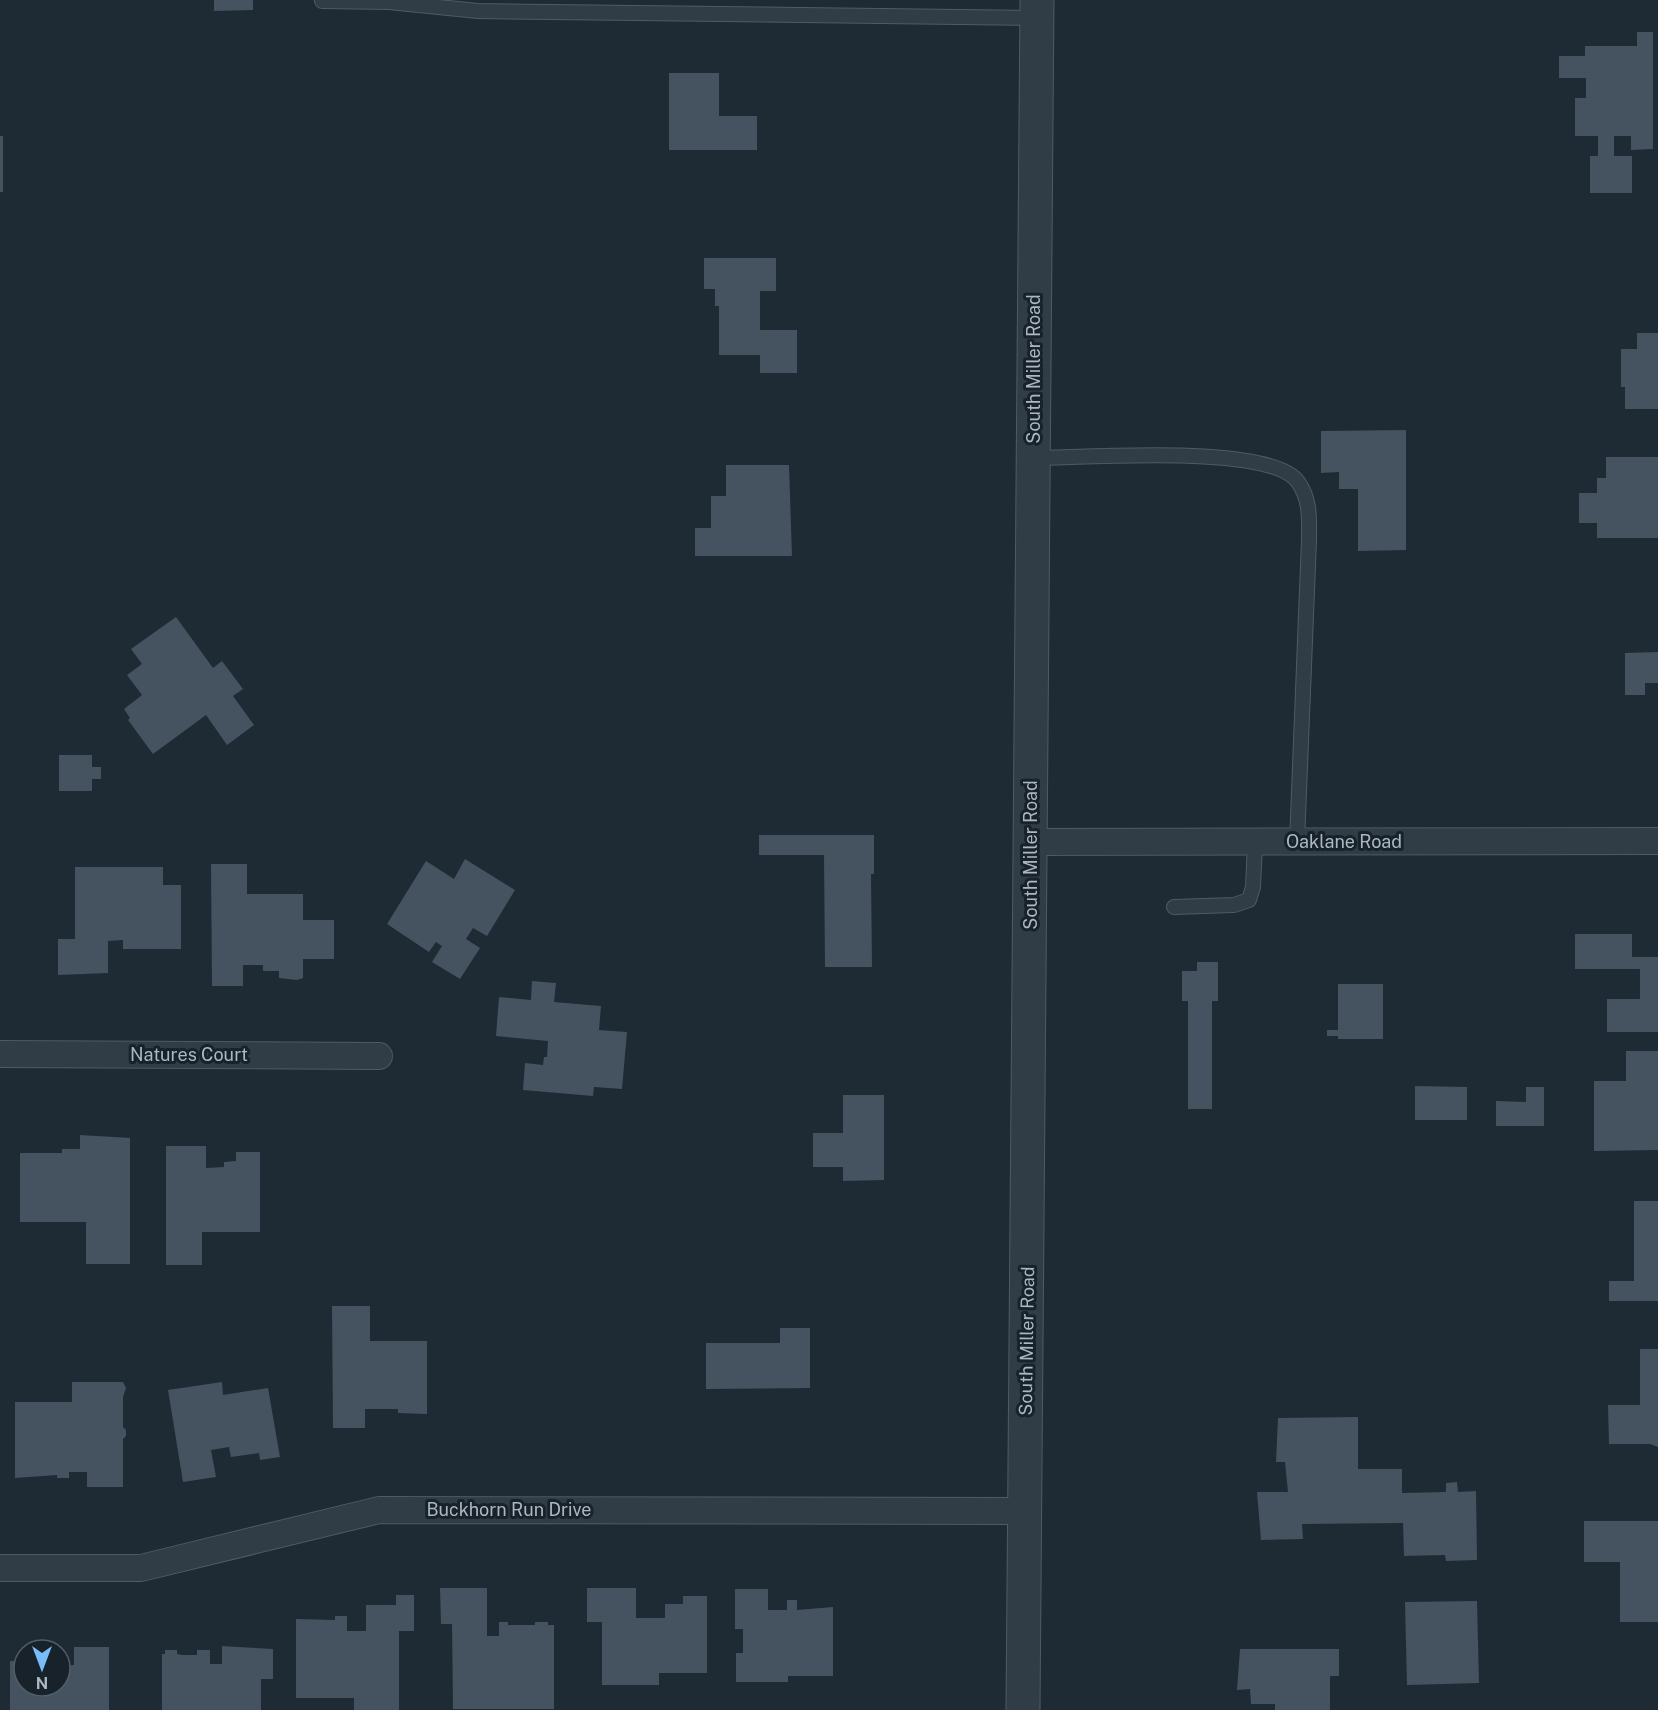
<svg xmlns="http://www.w3.org/2000/svg" width="1658" height="1710" viewBox="0 0 1658 1710" font-family="'Public Sans',sans-serif">
<rect width="100%" height="100%" fill="#1e2b35"/>
<path fill="#44535f" d="M 214,0 L 253,0 L 253,10 L 214,11 Z
M 1637,32 L 1653,32 L 1653,149 L 1631,150 L 1631,136 L 1614,136 L 1614,156 L 1632,156 L 1632,193 L 1590,193 L 1590,156 L 1598,156 L 1598,136 L 1575,136 L 1575,98 L 1586,98 L 1586,78 L 1559,78 L 1559,56 L 1585,56 L 1585,46 L 1637,46 Z
M 669,73 L 719,73 L 719,116 L 757,116 L 757,150 L 669,150 Z
M 0,136 L 3,136 L 3,192 L 0,192 Z
M 704,258 L 776,258 L 776,291 L 760,291 L 760,330 L 797,330 L 797,373 L 760,373 L 760,355 L 719,355 L 719,306 L 715,306 L 715,289 L 704,289 Z
M 1637,333 L 1658,333 L 1658,409 L 1625,409 L 1625,387 L 1621,387 L 1621,349 L 1637,349 Z
M 1406,430 L 1406,550 L 1358,551 L 1358,489 L 1339,489 L 1339,472 L 1321,473 L 1321,431 Z
M 1606,457 L 1658,457 L 1658,538 L 1597,538 L 1597,523 L 1579,523 L 1579,493 L 1597,493 L 1597,478 L 1606,478 Z
M 726,465 L 789,465 L 792,556 L 695,556 L 695,528 L 711,528 L 711,496 L 726,496 Z
M 176,617 L 213,668 L 222,661 L 243,689 L 233,696 L 254,725 L 227,745 L 206,715 L 153,754 L 128,720 L 130,718 L 124,709 L 142,695 L 127,675 L 142,664 L 131,649 Z
M 1658,652 L 1658,683 L 1645,683 L 1645,695 L 1625,695 L 1625,653 Z
M 59,755 L 92,755 L 92,767 L 101,767 L 101,779 L 92,779 L 92,791 L 59,791 Z
M 759,835 L 874,835 L 874,874 L 871,874 L 872,967 L 825,967 L 824,855 L 759,855 Z
M 465,859 L 515,890 L 487,936 L 473,928 L 466,939 L 480,948 L 460,979 L 432,962 L 442,946 L 436,942 L 429,952 L 387,924 L 426,861 L 454,879 Z
M 211,864 L 247,864 L 247,894 L 303,894 L 303,920 L 334,920 L 334,959 L 303,959 L 303,978 L 297,980 L 279,978 L 279,971 L 263,971 L 263,965 L 243,965 L 243,986 L 212,986 Z
M 75,867 L 163,867 L 163,885 L 181,885 L 181,949 L 123,949 L 123,940 L 108,941 L 108,973 L 58,975 L 58,939 L 75,939 Z
M 1575,934 L 1632,934 L 1632,957 L 1658,957 L 1658,1032 L 1607,1032 L 1607,999 L 1640,999 L 1640,969 L 1575,969 Z
M 1197,962 L 1218,962 L 1218,1001 L 1212,1001 L 1212,1109 L 1188,1109 L 1188,1001 L 1182,1001 L 1182,971 L 1197,971 Z
M 532,981 L 556,983 L 554,1002 L 601,1006 L 599,1030 L 627,1032 L 622,1089 L 594,1087 L 593,1096 L 523,1090 L 525,1063 L 543,1065 L 544,1057 L 547,1057 L 548,1041 L 496,1036 L 499,997 L 531,1000 Z
M 1338,984 L 1383,984 L 1383,1039 L 1338,1039 L 1338,1036 L 1327,1036 L 1327,1030 L 1338,1030 Z
M 1626,1051 L 1658,1051 L 1658,1150 L 1594,1151 L 1594,1081 L 1626,1081 Z
M 1415,1086 L 1467,1087 L 1467,1120 L 1415,1120 Z
M 1526,1087 L 1544,1087 L 1544,1126 L 1496,1126 L 1496,1101 L 1526,1102 Z
M 843,1095 L 884,1095 L 884,1180 L 843,1181 L 843,1167 L 813,1167 L 813,1133 L 843,1133 Z
M 80,1135 L 130,1138 L 130,1264 L 86,1264 L 86,1222 L 20,1222 L 20,1153 L 62,1153 L 62,1149 L 80,1149 Z
M 166,1146 L 206,1146 L 206,1168 L 224,1167 L 224,1162 L 236,1161 L 236,1152 L 260,1152 L 260,1232 L 202,1232 L 202,1265 L 166,1265 Z
M 1634,1201 L 1658,1201 L 1658,1301 L 1609,1301 L 1609,1281 L 1634,1281 Z
M 332,1306 L 370,1306 L 370,1341 L 427,1341 L 427,1414 L 398,1413 L 398,1409 L 365,1409 L 365,1428 L 333,1428 Z
M 780,1328 L 810,1328 L 810,1388 L 706,1389 L 706,1343 L 780,1343 Z
M 1640,1349 L 1658,1349 L 1658,1447 L 1650,1444 L 1609,1444 L 1608,1405 L 1640,1405 Z
M 72,1382 L 123,1382 L 126,1388 L 123,1397 L 123,1427 L 126,1430 L 126,1436 L 123,1439 L 123,1487 L 87,1487 L 87,1472 L 69,1472 L 69,1478 L 57,1478 L 57,1475 L 15,1478 L 15,1402 L 72,1402 Z
M 222,1382 L 223,1395 L 268,1388 L 280,1457 L 260,1460 L 259,1453 L 231,1457 L 229,1447 L 211,1450 L 216,1477 L 183,1482 L 168,1390 Z
M 1358,1417 L 1358,1469 L 1402,1469 L 1402,1493 L 1446,1492 L 1446,1483 L 1457,1482 L 1458,1492 L 1476,1491 L 1477,1560 L 1446,1561 L 1445,1555 L 1404,1556 L 1403,1523 L 1302,1524 L 1303,1539 L 1261,1540 L 1257,1492 L 1288,1492 L 1285,1462 L 1276,1462 L 1278,1418 Z
M 1584,1521 L 1658,1521 L 1658,1622 L 1620,1622 L 1620,1562 L 1584,1562 Z
M 440,1588 L 487,1588 L 487,1636 L 499,1636 L 499,1622 L 508,1622 L 508,1625 L 535,1625 L 535,1622 L 548,1622 L 548,1625 L 554,1625 L 554,1709 L 453,1709 L 452,1624 L 441,1624 Z
M 587,1588 L 636,1588 L 636,1618 L 665,1618 L 665,1604 L 683,1604 L 683,1596 L 707,1596 L 707,1673 L 659,1673 L 659,1685 L 602,1685 L 602,1622 L 587,1622 Z
M 735,1589 L 768,1589 L 768,1610 L 787,1610 L 787,1600 L 797,1600 L 797,1610 L 833,1607 L 833,1676 L 788,1676 L 788,1682 L 736,1682 L 736,1653 L 743,1653 L 743,1629 L 735,1629 Z
M 396,1595 L 414,1595 L 414,1631 L 399,1631 L 399,1710 L 354,1710 L 354,1698 L 296,1698 L 296,1619 L 335,1620 L 335,1616 L 347,1616 L 347,1631 L 366,1631 L 366,1605 L 396,1605 Z
M 1477,1601 L 1479,1683 L 1407,1685 L 1405,1602 Z
M 222,1646 L 273,1649 L 273,1679 L 261,1679 L 261,1710 L 162,1710 L 162,1654 L 165,1654 L 165,1650 L 177,1650 L 177,1654 L 182,1655 L 197,1655 L 197,1650 L 210,1650 L 210,1664 L 222,1664 Z
M 74,1647 L 109,1647 L 109,1710 L 10,1710 L 10,1661 L 24,1661 L 24,1686 L 60,1686 L 60,1666 L 74,1665 Z
M 1240,1649 L 1339,1649 L 1339,1676 L 1330,1676 L 1330,1710 L 1275,1710 L 1275,1704 L 1251,1704 L 1250,1689 L 1237,1690 Z"/>
<g fill="none" stroke-linecap="round" stroke-linejoin="round">
<g stroke="#4f5b64" stroke-width="16">
<path id="service" d="M 322,1 L 389,2 L 478,11 L 1037,18
M 1033,458 C 1084,458 1271,443 1298,482 C 1311,500 1309,520 1309,540 L 1297,842
M 1174,907 L 1234,905 L 1249,900 L 1253,887 L 1255,842"/>
</g>
<g stroke="#4f5b64" stroke-width="28">
<path id="minor" d="M 1031,842 L 1658,841
M 0,1054 L 379,1056
M 0,1568 L 141,1568 L 379,1510 L 1025,1511"/>
</g>
<g stroke="#4f5b64" stroke-width="35">
<path id="tertiary" d="M 1023,1710 L 1037,0"/>
</g>
<use href="#service" stroke="#313d46" stroke-width="14"/>
<use href="#minor" stroke="#313d46" stroke-width="26"/>
<use href="#tertiary" stroke="#313d46" stroke-width="33"/>
</g>
<g text-anchor="middle" stroke-width="6" stroke-linejoin="round" paint-order="stroke">
<g font-size="18" fill="#abb8c3" stroke="#17222a">
<text transform="translate(1034 369) rotate(-90)" y="6">South Miller Road</text>
<text x="1344" y="848">Oaklane Road</text>
<text transform="translate(1031 855) rotate(-90)" y="6">South Miller Road</text>
<text x="189" y="1061">Natures Court</text>
<text transform="translate(1027 1341) rotate(-89)" y="6">South Miller Road</text>
<text x="509" y="1516">Buckhorn Run Drive</text>
</g>
</g>
<g transform="translate(42 1668) rotate(180)"><circle r="28" fill="#17222a" stroke="#525e67" stroke-width="1.5"/>
<path d="M0-4.5L10 22L0 15L-10 22Z" fill="#79bcfa"/>
<text y="-9" font-size="16" font-weight="bold" text-anchor="middle" fill="#abb8c3">N</text>
</g>
</svg>
